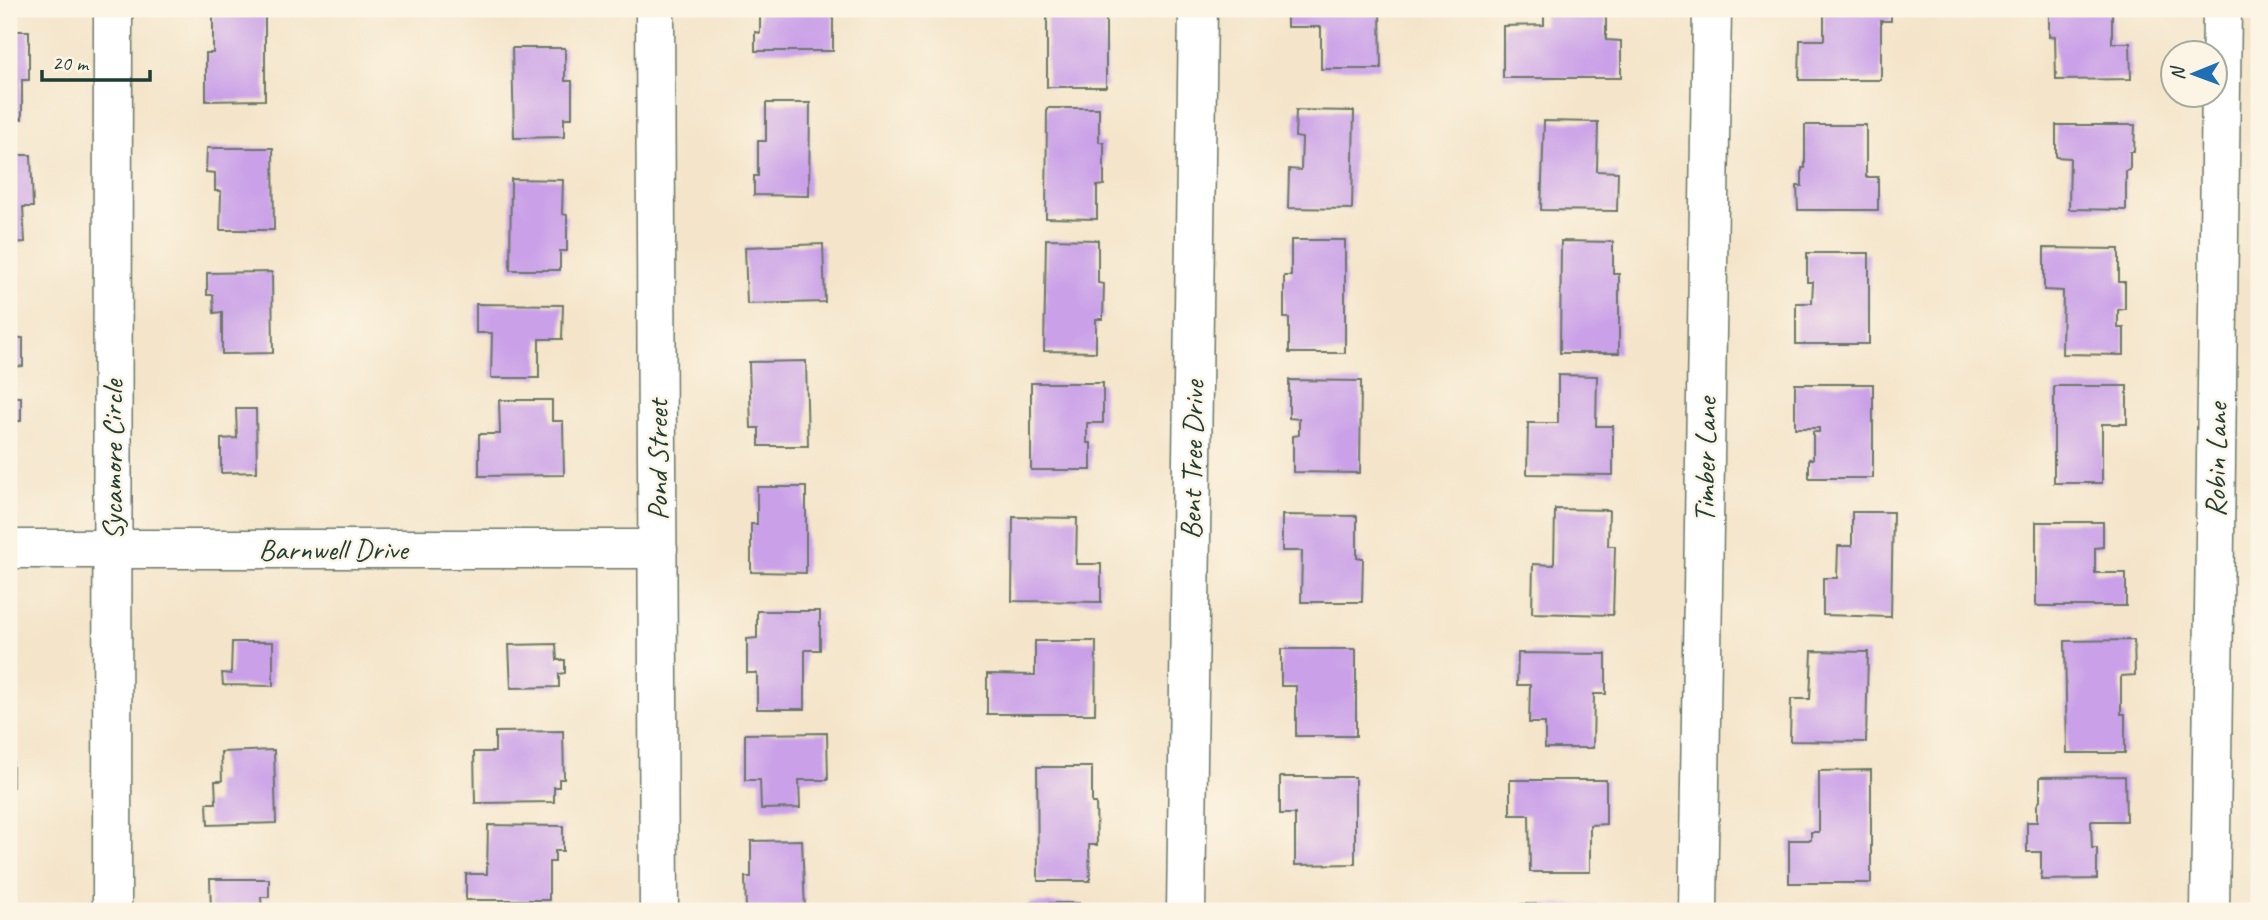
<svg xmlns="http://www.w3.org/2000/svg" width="2268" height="920" viewBox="0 0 2268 920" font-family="Caveat,sans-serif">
<rect width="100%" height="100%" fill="#fcf5e5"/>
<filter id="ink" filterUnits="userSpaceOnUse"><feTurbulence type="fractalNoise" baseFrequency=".0143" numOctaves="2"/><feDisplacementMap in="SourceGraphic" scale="14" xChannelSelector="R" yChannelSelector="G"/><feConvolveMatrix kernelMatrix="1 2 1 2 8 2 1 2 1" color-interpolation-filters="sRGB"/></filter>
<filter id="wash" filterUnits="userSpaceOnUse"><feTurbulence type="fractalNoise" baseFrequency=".00686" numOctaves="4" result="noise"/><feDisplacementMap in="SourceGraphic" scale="28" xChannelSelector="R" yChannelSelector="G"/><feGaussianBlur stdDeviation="1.57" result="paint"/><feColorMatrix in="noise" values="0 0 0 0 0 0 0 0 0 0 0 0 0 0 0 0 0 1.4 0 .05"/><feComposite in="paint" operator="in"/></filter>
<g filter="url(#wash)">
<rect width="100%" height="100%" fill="#f4e5ca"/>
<g id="blocks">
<path fill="#caa1e8" d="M 760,9 L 833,9 L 833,51 L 755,51 L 755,32 L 760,33 Z
M 1047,9 L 1101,9 L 1101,11 L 1106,11 L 1106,87 L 1047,87 Z
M 1287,9 L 1380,9 L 1381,69 L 1321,69 L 1321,27 L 1287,27 Z
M 1544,9 L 1606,9 L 1606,40 L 1621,41 L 1621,78 L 1503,78 L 1503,26 L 1544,25 Z
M 1824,9 L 1891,9 L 1891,21 L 1881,21 L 1881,80 L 1799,80 L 1800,40 L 1824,40 Z
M 2049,9 L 2112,9 L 2112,43 L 2130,43 L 2131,79 L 2056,80 L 2055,36 L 2049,37 Z
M 213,13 L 265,13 L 265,100 L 206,101 L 206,53 L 213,53 Z
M 9,31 L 29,31 L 29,80 L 22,80 L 22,119 L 9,119 Z
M 512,48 L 565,48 L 565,81 L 572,81 L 572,118 L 564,118 L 564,137 L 514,138 Z
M 766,103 L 810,103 L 809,196 L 754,195 L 754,176 L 758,176 L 758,141 L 766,141 Z
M 1047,108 L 1099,108 L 1099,142 L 1104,143 L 1104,185 L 1097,186 L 1097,219 L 1046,218 Z
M 1296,110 L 1354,111 L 1352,209 L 1288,208 L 1289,169 L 1301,170 L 1302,138 L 1295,137 Z
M 1544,121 L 1598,122 L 1597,171 L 1618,172 L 1617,211 L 1541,210 Z
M 1805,125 L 1866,125 L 1866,177 L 1878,177 L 1878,210 L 1798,210 L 1797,186 L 1802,186 L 1802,168 L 1805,168 Z
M 2056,125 L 2135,125 L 2134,152 L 2130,152 L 2130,170 L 2126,171 L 2126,210 L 2069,209 L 2070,158 L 2056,157 Z
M 207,148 L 273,148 L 274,230 L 220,230 L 221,191 L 215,191 L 215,173 L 206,172 Z
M 9,155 L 31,155 L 33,207 L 23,207 L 25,242 L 9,243 Z
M 511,179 L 563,180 L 562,214 L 567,215 L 567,251 L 560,251 L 560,270 L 510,270 Z
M 1046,239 L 1098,240 L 1098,283 L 1104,284 L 1103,319 L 1096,319 L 1096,352 L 1044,351 Z
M 1291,240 L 1345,240 L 1345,353 L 1289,353 L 1289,318 L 1284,318 L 1284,276 L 1291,276 Z
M 1561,241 L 1613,242 L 1613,274 L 1619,274 L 1619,353 L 1560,353 Z
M 823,244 L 825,302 L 747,304 L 745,247 Z
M 2044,248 L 2119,249 L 2119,282 L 2125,282 L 2125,309 L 2118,310 L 2118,328 L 2124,328 L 2124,355 L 2062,354 L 2063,291 L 2044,290 Z
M 1807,253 L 1869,253 L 1869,344 L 1796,344 L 1796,303 L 1812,303 L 1813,282 L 1807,282 Z
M 272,272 L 273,353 L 222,354 L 222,312 L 214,313 L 213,295 L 207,295 L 207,273 Z
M 476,304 L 563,305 L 562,339 L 539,339 L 539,378 L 491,378 L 492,333 L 476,333 Z
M 16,323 L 16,338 L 23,338 L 23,366 L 9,367 L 9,324 Z
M 806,361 L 808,446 L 759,446 L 759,428 L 751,428 L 749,362 Z
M 1558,375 L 1597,376 L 1596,426 L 1613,426 L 1613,475 L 1527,474 L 1528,423 L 1558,423 Z
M 1289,380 L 1361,381 L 1360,473 L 1293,472 L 1293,436 L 1299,435 L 1299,419 L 1289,418 Z
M 1031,383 L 1103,383 L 1103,423 L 1087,423 L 1087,443 L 1091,443 L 1091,470 L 1031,470 Z
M 1795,384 L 1873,384 L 1873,478 L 1809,478 L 1809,459 L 1813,459 L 1813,432 L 1819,432 L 1819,428 L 1795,428 Z
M 2054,386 L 2127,386 L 2127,424 L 2102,424 L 2102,483 L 2054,483 Z
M 9,397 L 21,397 L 21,421 L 13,421 L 12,431 L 9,431 Z
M 499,400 L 552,400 L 552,421 L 563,421 L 564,475 L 479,476 L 479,434 L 500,434 Z
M 236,409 L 256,409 L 257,472 L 221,473 L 221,439 L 237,438 Z
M 757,487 L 806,487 L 806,573 L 751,572 L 751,524 L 757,524 Z
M 1555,509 L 1609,510 L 1608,546 L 1615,546 L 1613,615 L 1532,613 L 1533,564 L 1554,565 Z
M 1852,512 L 1893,512 L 1891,617 L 1823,615 L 1823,578 L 1837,578 L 1838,546 L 1852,546 Z
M 1282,515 L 1357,516 L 1357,558 L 1363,558 L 1362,602 L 1301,602 L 1302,551 L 1282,551 Z
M 1013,517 L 1077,518 L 1076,564 L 1101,564 L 1101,602 L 1012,601 Z
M 2036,522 L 2103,522 L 2103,547 L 2095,548 L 2095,573 L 2126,573 L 2126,606 L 2036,606 Z
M 757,611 L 820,611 L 820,650 L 805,650 L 805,709 L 757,709 L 757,673 L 747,673 L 747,639 L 757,638 Z
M 2134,640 L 2135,675 L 2121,676 L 2121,714 L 2125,714 L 2125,753 L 2067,753 L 2065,641 Z
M 1035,641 L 1096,641 L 1095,714 L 987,714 L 987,674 L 1035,675 Z
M 232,642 L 273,642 L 273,686 L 223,685 L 222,673 L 231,674 Z
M 556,644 L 557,660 L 565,660 L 565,673 L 559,674 L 559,687 L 511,688 L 509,645 Z
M 1281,649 L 1356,649 L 1356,736 L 1296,736 L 1296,686 L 1281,686 Z
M 1812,651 L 1868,652 L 1866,742 L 1790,741 L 1791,699 L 1810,699 Z
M 1518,653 L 1606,654 L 1606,694 L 1594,694 L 1593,748 L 1545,748 L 1545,723 L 1529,723 L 1530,685 L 1517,685 Z
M 563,731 L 564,779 L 559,779 L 559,787 L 554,787 L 554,802 L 475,803 L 474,752 L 495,752 L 495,732 Z
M 827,733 L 828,780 L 799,780 L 800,808 L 761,809 L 760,780 L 745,780 L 745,734 Z
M 9,744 L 13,744 L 13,787 L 9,787 Z
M 274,750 L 276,823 L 208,825 L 207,803 L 216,803 L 215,781 L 222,781 L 221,752 Z
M 1037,767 L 1092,767 L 1092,803 L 1096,803 L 1097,845 L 1089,845 L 1090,881 L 1038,881 Z
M 1871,770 L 1871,883 L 1789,883 L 1789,840 L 1811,840 L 1811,832 L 1819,832 L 1819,771 Z
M 2125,776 L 2126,821 L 2091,821 L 2092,848 L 2097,848 L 2097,879 L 2041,880 L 2041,852 L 2027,852 L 2027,822 L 2037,822 L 2037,805 L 2040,801 L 2040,777 Z
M 1280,777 L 1355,777 L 1355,864 L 1295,865 L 1295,814 L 1280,814 Z
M 1510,780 L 1606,780 L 1606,824 L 1590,825 L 1590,872 L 1530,872 L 1529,815 L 1510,815 Z
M 488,825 L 563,826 L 563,851 L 555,851 L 555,862 L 549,862 L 549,900 L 466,900 L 466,874 L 487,874 Z
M 9,829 L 14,829 L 14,893 L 9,893 Z
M 802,840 L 805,911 L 746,911 L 745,877 L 751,877 L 751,841 Z
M 210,879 L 269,879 L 269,897 L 261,897 L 262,911 L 211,911 Z
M 1029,903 L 1079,903 L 1079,911 L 1029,911 Z
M 1521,904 L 1598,905 L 1598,911 L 1521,911 Z"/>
</g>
</g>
<g filter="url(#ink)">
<use href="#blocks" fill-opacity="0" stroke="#6a7868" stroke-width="2"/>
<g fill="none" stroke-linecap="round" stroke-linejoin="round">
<g stroke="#6a7868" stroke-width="41">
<path id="minor" d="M 655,9 L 659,911
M 9,549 L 658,549
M 112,911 L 113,9
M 1186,911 L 1198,9
M 1698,911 L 1712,9
M 2210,911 L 2222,9"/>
</g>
<use href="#minor" stroke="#fff" stroke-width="38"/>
</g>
</g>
<g text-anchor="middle" stroke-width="5" stroke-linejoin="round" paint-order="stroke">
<g font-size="30" fill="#1f3d34" stroke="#fcf5e5">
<text transform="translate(112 460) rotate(-90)" y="10">Sycamore Circle</text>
<text transform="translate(657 460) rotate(-90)" y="10">Pond Street</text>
<text transform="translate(1192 460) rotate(-89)" y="10">Bent Tree Drive</text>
<text transform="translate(1705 460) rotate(-89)" y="10">Timber Lane</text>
<text transform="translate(2216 460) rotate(-89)" y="10">Robin Lane</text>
<text x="333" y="559">Barnwell Drive</text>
</g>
</g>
<rect width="2268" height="920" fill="none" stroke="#fcf5e5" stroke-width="35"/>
<g transform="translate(2194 74) rotate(269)"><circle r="33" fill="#fcf5e5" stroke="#a4ab9e" stroke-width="2"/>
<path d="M0-5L12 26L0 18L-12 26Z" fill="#1f6fb2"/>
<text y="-10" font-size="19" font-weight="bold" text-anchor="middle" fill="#1f3d34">N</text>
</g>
<path d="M42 70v10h108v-10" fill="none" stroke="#1f3d34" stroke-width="3.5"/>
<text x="52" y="70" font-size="21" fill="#1f3d34" stroke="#fcf5e5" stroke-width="5" paint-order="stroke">20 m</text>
</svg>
